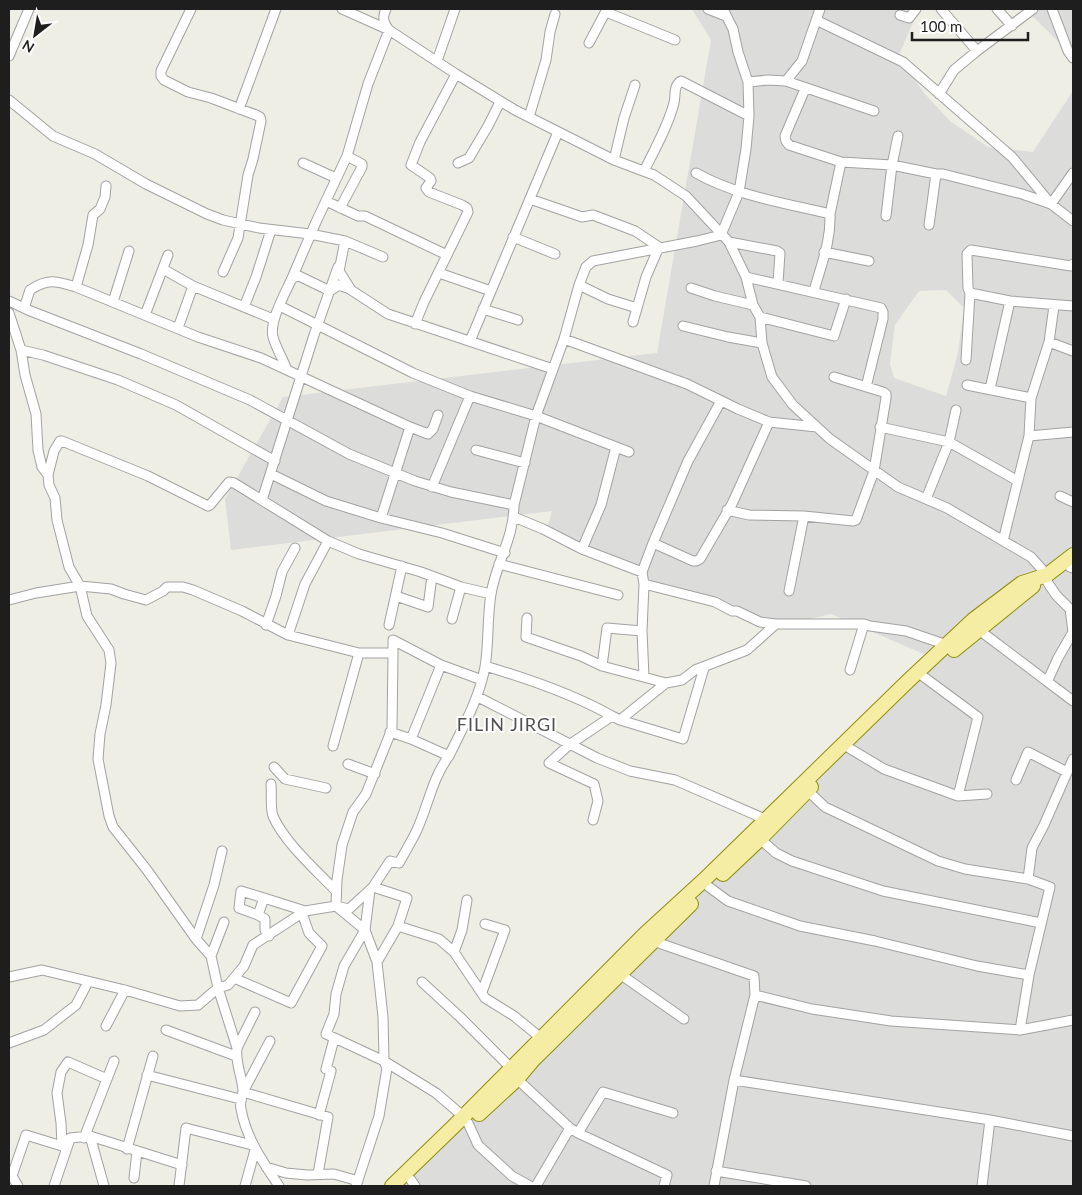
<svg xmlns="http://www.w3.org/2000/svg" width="1082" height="1195" viewBox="0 0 1082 1195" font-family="Lato,sans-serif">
<rect width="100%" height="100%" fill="#eeeee5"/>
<path fill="#dcdcdb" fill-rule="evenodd" d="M 692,9 L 919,9 L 898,57 L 925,94 L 950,121 L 988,147 L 1033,152 L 1073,91 L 1073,1186 L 401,1186 L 940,661 L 831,614 L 769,629 L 725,606 L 648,583 L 640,574 L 546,532 L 552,511 L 231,550 L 225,499 L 283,397 L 657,353 L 711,40 ZM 946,290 L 964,308 L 958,353 L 946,396 L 894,378 L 890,364 L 895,325 L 919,291 Z
M 1025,9 L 1073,9 L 1073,56 Z"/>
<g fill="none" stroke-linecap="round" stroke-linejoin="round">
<g stroke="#a2a2a2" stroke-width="11">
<path id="minor" d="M 191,9 L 161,71 L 161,76 L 164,80 L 188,92 L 211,98 L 256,115 L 260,117 L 261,121 L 253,159 L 248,175 L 238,238 L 223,272
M 342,9 L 389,30 L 456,74 L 515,110 L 614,160 L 654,175 L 686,196 L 729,242 L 746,277 L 753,305 L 760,317 L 762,343 L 772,377 L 793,405 L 830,439 L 898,487 L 947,508 L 1031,557 L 1047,575
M 708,9 L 726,16
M 941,9 L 977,51
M 997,9 L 1012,26
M 1052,9 L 1068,51 L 1073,58
M 606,12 L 675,40
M 900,15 L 909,18 L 916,9
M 816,20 L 903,62 L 1012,157 L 1051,204 L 1073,173
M 589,43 L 607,9
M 9,56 L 29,9
M 437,61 L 455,9
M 786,81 L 874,111
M 748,82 L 768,80 L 786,81 L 802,61 L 820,9
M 805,89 L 785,136 L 786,141 L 789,145 L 841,162
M 939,94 L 954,70 L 977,51 L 1033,9
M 9,100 L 53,136 L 95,154 L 146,184 L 207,214 L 223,220 L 259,228 L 310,234 L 345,241 L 383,257
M 239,109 L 276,9
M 529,117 L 546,60 L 550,32 L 555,14
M 614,160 L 624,118 L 635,85
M 303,163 L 336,178
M 458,163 L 469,158 L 488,126 L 500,102
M 644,171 C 655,149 668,126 674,103 C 676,95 673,86 681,81 L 749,116
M 696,173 C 737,196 785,203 830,214 L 841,162 L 892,165 L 936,174 L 943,174 L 1022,194 L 1051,204 L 1073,221
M 106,186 L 105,197 L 100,209 L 93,215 L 88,245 L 76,287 L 198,337 L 261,358 L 410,427 L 381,518
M 530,199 L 582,217 L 593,215 L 635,231 L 659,247 L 646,277 L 633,322
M 326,201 L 358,216 L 365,216 L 447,255
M 340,208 L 362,167 L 362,164 L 347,156
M 886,216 L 892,165 L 898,136
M 929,225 L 936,174
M 513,237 L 555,254
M 345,241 L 339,271 L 351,290 L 388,314 L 553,369
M 729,242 L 777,251 L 780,253 L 778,283
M 824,252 L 869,261
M 1073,264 L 1071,266 L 971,250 L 967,254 L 968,288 L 970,293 L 1010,301 L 1073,306
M 163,269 L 193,286 L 273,319
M 439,273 L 491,291
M 746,277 L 881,308 L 883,312 L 883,319 L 866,387
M 292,278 L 316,222 L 347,156 L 368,84 L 389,30 C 383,23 382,17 386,9
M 579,285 L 608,299 L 637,308
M 691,288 L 715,296 L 753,305
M 814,291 C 821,265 831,242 830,214
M 9,301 L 28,310 L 141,354 L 250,400 L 349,454 L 415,481 L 451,492 L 514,505
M 113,302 L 129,251
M 280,306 L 413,373 L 470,396 L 536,416 L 629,452
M 244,307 L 256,277 L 271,230
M 24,308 L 30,290 C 48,278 56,281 76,287
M 483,309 L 518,320
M 9,313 L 21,350 L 25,375 L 36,414 L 38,450 L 42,467 L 48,475 L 49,485 L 55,498 L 57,520 L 69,567 L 80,586 L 87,616 L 109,650 L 111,663 L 106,705 L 100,734 L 98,759 L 109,816 L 113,827 L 147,870 L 196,939 L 211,956 L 218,988 L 237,1048 C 235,1063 242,1076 243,1090 C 243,1097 239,1102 241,1109 C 246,1138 263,1162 279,1186
M 145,315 L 168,255
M 760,317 L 834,336 L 846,299
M 415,324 L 424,302 L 468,212 L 467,208 L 462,205 L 429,192 L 426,188 L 431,181 L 430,178 L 411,165 L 420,142 L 456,74
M 683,326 L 728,337 L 762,343
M 178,328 L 193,286
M 564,339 L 687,384 L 738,409 L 769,422 L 817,427
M 470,341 L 558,132
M 1049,342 L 1073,351
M 21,350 L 43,355 L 118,380 L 176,405 L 275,461
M 966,360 L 970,293
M 287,370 C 283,359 276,348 273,337 C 269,321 285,294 292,278 L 299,276 L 330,291 L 339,285 L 350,289
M 967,385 L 1031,398
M 990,389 L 1010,301
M 410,427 L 428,434 L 433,429 L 438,415
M 880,427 L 949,442 L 1018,481
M 1029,436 L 1073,432
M 476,450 L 525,463
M 271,474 L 326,501 L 381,518 L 442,533 L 505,553
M 48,475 L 54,451 L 60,441 L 62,441 L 148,476 L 208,506 L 210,505 L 229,482 L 234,483 L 328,541 L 359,554 L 421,572 L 461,587 L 491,594
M 432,487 L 470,396
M 1060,496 L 1073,502
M 926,499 L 949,442 L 956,410
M 262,500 L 314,335 L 338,267
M 727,510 L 749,515 L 804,516 L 853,521 L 856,520 L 874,471 L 886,398 L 886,394 L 883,392 L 834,377
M 514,517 L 543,529 L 582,549 L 642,572
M 1003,541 L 1029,436 L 1031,398 L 1049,342 L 1054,306
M 653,543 L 693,561 L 696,561 L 700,559 L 732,504 L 769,422
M 582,549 L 601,505 L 616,447
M 499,564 L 618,595
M 1070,567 L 1073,568
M 1044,577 L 1056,595 L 1070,609 L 1073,632
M 644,584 L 715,602 L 732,611 L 737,611 L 760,622 L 776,624
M 789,591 L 804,516
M 396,596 L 428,607 L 432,576
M 9,600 L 36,593 L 80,586 L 111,589 L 124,594 L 146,600 L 163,591 L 167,587 L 183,587 L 193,590 L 242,611 L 288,635 L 359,653 L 393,653 L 393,640 L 441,665 L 482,680
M 527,618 L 526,637 L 581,656 L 602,666 L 666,683
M 452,619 L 461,587
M 266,625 L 276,596 L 282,572 L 295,548
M 389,625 L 402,566
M 979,630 L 1073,701
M 288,635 L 305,584 L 328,541
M 485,666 C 529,679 573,694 612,716
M 602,666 L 607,628 L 642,631
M 850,670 L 864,624
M 644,677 L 642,631 L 644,584 L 642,572 L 653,543 L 688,461 L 721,401
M 1048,680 L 1058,658 L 1073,632
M 478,697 L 597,758 L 630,771 L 675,780 L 765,819
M 620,720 L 683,739 L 704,668
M 390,732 L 411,739 L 449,756
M 411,739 L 441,665
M 333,746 L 359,653
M 849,748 L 884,769 L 958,796 L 978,717 L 924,677
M 348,764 L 375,774
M 274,767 L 285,779 L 326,788
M 1016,780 L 1028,752 L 1067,772
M 271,784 C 272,794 270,807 273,816 C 284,842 317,871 336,891
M 807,790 L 825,807 L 938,861 L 965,869 L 1028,879
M 958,796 L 987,794
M 593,820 L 598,801 L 594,784 L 549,763 L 569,745 L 612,716 L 620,720 L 666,683 L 682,680 L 695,670 L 747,650 L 776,624 L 864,624 L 870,626 L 906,631 L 947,645
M 760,839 L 776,853 L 792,861 L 883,891 L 1041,923
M 373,887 L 407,898 L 398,926 L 377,962
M 709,887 L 728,901 L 800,926 L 875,941 L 977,966 L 1029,975
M 370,890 L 365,930 L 344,966 L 336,994 L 334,1014 L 326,1034 L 384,1061 L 436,1093 L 464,1117
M 264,898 L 305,911
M 302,913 L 305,911 L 336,906 L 349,909 L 373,887 L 390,861 L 399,863 C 405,852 411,842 416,832 C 428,807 432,778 449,756 C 463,727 479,699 485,667 C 489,643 487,618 491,594 C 496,563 514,538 514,505 L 536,416 L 564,339 L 579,285 L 586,267 L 593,261 L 697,241 L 721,235 L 739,192 L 746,149 L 749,116 L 748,82 L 738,52 L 733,29 L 723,9
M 258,915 L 239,908 L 241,891 L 264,898 L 258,915 L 265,919 L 265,930 L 269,936
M 398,926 L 439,939 L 454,952 L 485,998 L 514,1016 L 541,1038
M 196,939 L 214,885 L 222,851
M 653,941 L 754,976 L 755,995 L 812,1009 L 891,1021 L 1020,1030 L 1073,1020
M 454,952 L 462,930 L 467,900
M 211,956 L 224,922
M 620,974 L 684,1019
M 9,977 L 42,970 L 125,990 L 180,1006 L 198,1005 L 218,988 L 228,985 L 234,978 L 244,966 L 253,945 L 302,913 L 309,933 L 322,946 L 291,1003 L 234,978
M 422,982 L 460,1017 L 511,1068
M 482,992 L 505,930 L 485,924
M 106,1026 L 125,990
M 166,1030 L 236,1056
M 1020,1030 L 1029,975 L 1050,887 L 1028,879 L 1032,848 L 1044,825 L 1073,759
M 270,1041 L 243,1092 L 328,1117 L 318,1174
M 9,1043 L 44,1030 L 76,1005 L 88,982
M 237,1048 L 255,1012
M 147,1075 L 240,1099
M 517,1079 L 570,1128 L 578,1133 L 667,1175 L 664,1186
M 734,1080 L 990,1120 L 1073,1136
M 319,1115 L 331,1071 L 326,1069 L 334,1039
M 468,1123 L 478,1145 L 512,1176 L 530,1186
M 578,1133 L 603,1092 L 673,1113
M 90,1136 L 104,1186
M 84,1138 L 107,1079
M 62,1146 L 61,1123 L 57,1093 L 61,1072 L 68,1062 L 107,1079 L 114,1061
M 127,1149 L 153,1056
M 266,1167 L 286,1173 L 307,1175 L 334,1174 L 358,1181
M 716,1171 L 806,1186
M 9,1175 L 12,1176 L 18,1186
M 12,1176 L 26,1135 L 62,1146 L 70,1138 L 90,1136 L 182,1165
M 134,1178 L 137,1151
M 411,1180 L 415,1186
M 54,1186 L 70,1139
M 179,1186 L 186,1128 L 252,1145
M 245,1186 L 255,1150
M 356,1186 L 379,1116 L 387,1068 L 384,1061 L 383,1017 L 377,962 L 365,930 L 336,906 L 337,880 L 342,845 L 353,812 L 366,794 L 392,729 L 393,653
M 536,1186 L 570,1128
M 714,1186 L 734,1080 L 755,995
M 982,1186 L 990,1120"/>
</g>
<g stroke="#8e8e0a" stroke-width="16">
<path id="primary" d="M 954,650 L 1033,586
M 723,874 L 760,839 L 811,787
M 479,1114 L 517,1079 L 533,1060 L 691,904
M 392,1186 L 453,1127 L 645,934 L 704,880 L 908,681 L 973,620 L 1022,583 L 1047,575 L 1073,555"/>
</g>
<use href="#minor" stroke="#fff" stroke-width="9"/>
<use href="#primary" stroke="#f5eda3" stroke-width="14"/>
</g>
<g text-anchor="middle" stroke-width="4" stroke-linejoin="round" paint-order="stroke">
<g font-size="18" letter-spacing="1" fill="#515151" stroke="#fff">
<text x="507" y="731">FILIN JIRGI</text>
</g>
</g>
<rect width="1082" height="1195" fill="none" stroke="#1e1e1e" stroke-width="20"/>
<g transform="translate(35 35) rotate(211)" stroke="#ffffff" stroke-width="4" paint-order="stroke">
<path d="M0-4L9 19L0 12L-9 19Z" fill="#1e1e1e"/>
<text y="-8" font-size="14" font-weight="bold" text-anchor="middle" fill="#1e1e1e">N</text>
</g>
<path d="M912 32v8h116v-8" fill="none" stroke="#1e1e1e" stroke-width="2.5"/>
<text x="920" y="32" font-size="15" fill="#1e1e1e" stroke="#ffffff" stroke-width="4" paint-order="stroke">100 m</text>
</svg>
